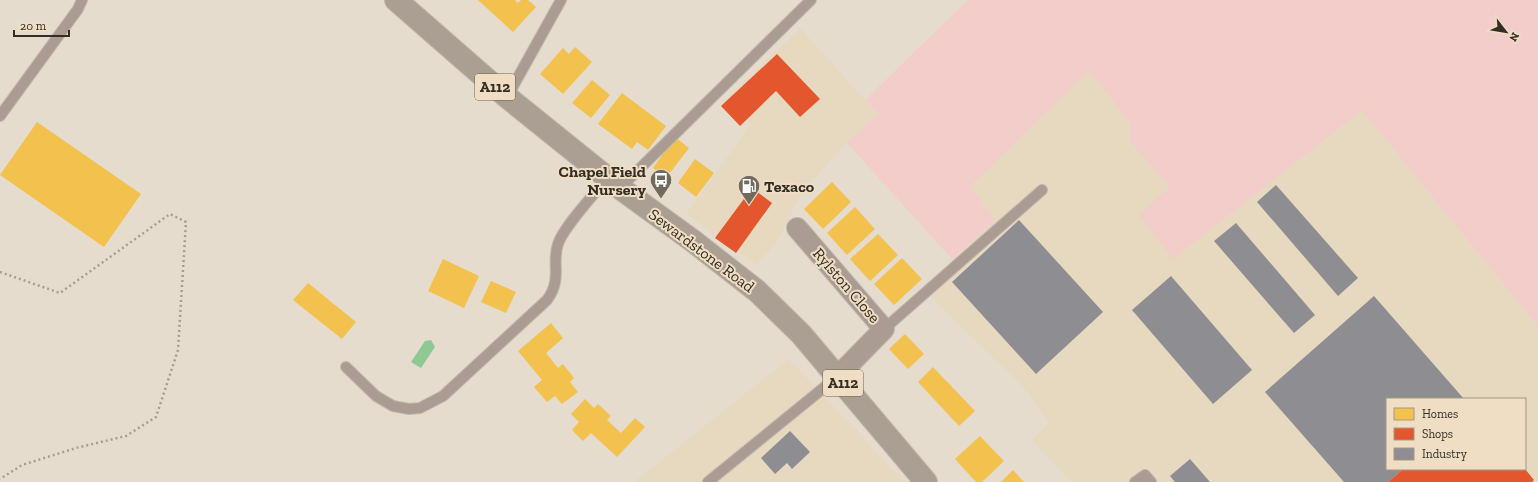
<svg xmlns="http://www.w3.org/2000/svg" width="1538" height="482" viewBox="0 0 1538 482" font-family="'Zilla Slab',serif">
<rect width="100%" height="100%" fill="#e5dcce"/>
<path fill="#e7d8c0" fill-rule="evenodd" d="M 800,28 L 878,114 L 847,143 L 802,192 L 778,240 L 757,265 L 686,214 L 752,123 L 724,101 Z
M 1089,71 L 1130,120 L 1130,141 L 1170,187 L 1173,259 L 1362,110 L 1538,326 L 1538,482 L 1071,482 L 1032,440 L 1049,423 L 1024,388 L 930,296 L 952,259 L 995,220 L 969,187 ZM 1387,399 L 1525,399 L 1525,469 L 1387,469 Z
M 789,359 L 904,482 L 634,482 Z"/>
<path fill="#f2cdca" d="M 968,0 L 1538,0 L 1538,326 L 1362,110 L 1173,259 L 1139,215 L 1170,187 L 1130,141 L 1129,120 L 1089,71 L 970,186 L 995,220 L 952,259 L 847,143 L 878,114 L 866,99 Z"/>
<path fill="#8ec895" d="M 431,340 L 435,347 L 421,368 L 411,362 L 425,341 Z"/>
<path fill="#f2c14e" d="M 478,0 L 515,0 L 518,3 L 521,0 L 528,0 L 536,7 L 513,32 Z
M 575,47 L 592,62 L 563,94 L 540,74 L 563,48 L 569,54 Z
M 592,80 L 610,95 L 591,118 L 572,103 Z
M 622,93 L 666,126 L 648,150 L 637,142 L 632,149 L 598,124 Z
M 37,122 L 141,194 L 104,247 L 0,175 Z
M 675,137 L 689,148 L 666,178 L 653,168 Z
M 695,159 L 714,173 L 696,197 L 678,183 Z
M 832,182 L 851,202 L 823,229 L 804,209 Z
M 855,207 L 875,229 L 847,255 L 827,233 Z
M 878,234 L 898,255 L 870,281 L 850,259 Z
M 902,258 L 922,279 L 894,305 L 874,284 Z
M 443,259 L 479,276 L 464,308 L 428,291 Z
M 491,281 L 516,292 L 506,313 L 481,302 Z
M 308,283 L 356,322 L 342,339 L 293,300 Z
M 551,323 L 563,338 L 546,353 L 558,368 L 563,364 L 574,378 L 570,382 L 578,392 L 562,404 L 555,396 L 547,402 L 534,387 L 542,380 L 518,351 Z
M 905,334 L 924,354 L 908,369 L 889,349 Z
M 933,367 L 975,411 L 959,426 L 918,382 Z
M 585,399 L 594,408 L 598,404 L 611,416 L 607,420 L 621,433 L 635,418 L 645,427 L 617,457 L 591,433 L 583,441 L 572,430 L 579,422 L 571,414 Z
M 980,436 L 1004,461 L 982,482 L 976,482 L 955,459 Z
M 1013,470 L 1024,482 L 1001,482 Z"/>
<path fill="#e4572e" d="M 777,54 L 820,99 L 800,117 L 776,91 L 740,126 L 721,106 Z
M 752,188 L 772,203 L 736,253 L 715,238 Z
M 1403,469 L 1525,469 L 1534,480 L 1532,482 L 1388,482 Z"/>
<path fill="#8d8d92" d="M 1276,185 L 1358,278 L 1338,296 L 1257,202 Z
M 1019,220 L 1103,312 L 1036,374 L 952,282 Z
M 1236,223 L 1315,315 L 1294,333 L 1214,241 Z
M 1171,276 L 1252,370 L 1213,404 L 1132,310 Z
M 1374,296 L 1464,399 L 1387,399 L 1387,469 L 1403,469 L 1388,482 L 1344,482 L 1265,392 Z
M 790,431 L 810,452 L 792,469 L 787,463 L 775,474 L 761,458 Z
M 1190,459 L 1210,482 L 1175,482 L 1170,476 Z"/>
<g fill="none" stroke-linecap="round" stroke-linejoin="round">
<g stroke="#c0b8ad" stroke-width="12">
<path id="service" d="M 507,97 L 561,0
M 0,116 L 78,9 L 82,0
M 620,188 L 811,0
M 884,329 L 1042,190
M 346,367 L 376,396 L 393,406 L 409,409 L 420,408 L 443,396 L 547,300 C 563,278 551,264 558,244 C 564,226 595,194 607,178
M 708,482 L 837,377
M 1135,482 L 1145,475 L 1151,482"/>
</g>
<g stroke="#c0b8ad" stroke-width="22">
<path id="minor" d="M 797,228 L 884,329 L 837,377"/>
</g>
<g stroke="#c0b8ad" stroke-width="24">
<path id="primary" d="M 396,0 L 507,97 L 620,188 L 693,241 L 757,291 L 801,334 L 926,482"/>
</g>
<path stroke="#a79c94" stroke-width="2.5" stroke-dasharray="2 3" stroke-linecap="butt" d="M 0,272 L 60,293 L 170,214 L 186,222 L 178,350 L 156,417 L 126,436 L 76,448 L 22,465 L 0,479"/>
<use href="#service" stroke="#aa9c93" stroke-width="10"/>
<use href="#minor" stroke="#aa9c93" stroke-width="20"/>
<use href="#primary" stroke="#ab9e92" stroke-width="22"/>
</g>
<defs>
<g id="bus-pin" transform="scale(1.15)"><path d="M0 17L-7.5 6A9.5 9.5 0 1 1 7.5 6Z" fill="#716a5f" stroke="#efdec4"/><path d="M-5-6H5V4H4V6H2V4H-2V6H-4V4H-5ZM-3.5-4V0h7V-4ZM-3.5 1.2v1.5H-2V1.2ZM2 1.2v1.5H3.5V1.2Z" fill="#fff"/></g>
<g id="fuel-pin" transform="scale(1.15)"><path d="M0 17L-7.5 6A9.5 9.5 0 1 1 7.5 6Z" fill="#716a5f" stroke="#efdec4"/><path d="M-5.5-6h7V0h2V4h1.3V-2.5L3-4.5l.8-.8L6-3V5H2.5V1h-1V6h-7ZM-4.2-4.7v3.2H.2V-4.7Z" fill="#fff"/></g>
</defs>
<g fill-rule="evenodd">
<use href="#bus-pin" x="661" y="180"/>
<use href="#fuel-pin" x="749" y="186"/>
</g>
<g text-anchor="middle" stroke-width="4" stroke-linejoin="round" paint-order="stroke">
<g fill="#efdec4" stroke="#6b6253" stroke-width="1">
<rect x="475" y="74" width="40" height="26" rx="3"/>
<rect x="823" y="370" width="40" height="26" rx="3"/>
</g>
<g font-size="15" font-weight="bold" fill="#332d23">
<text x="495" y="92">A112</text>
<text x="843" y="388">A112</text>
</g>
<g font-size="16" font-weight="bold" fill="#332d23" stroke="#efdec4" text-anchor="end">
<text x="646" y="177">Chapel Field<tspan x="646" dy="18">Nursery</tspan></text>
<text x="764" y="192" text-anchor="start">Texaco</text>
</g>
<g font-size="16" fill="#332d23" stroke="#efdec4">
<text transform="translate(702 250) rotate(37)" y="6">Sewardstone Road</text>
<text transform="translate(847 285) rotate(49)" y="6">Rylston Close</text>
</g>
</g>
<rect x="1386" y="398" width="140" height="72" fill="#efdec4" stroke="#a49784"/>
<rect x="1394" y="408" width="20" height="12" fill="#f2c14e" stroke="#a49784"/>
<text x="1422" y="418" font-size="12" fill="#332d23">Homes</text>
<rect x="1394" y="428" width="20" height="12" fill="#e4572e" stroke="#a49784"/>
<text x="1422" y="438" font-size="12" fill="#332d23">Shops</text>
<rect x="1394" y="448" width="20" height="12" fill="#8d8d92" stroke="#a49784"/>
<text x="1422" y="458" font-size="12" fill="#332d23">Industry</text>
<g transform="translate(1506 32) rotate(121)" stroke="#efdec4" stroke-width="3" paint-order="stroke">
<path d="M0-3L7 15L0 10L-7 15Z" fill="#332d23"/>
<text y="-6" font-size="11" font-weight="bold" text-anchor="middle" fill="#332d23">N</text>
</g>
<path d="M14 30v6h55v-6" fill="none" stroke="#332d23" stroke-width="2"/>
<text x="20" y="30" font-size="12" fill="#332d23" stroke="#efdec4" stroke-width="3" paint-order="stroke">20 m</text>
</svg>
